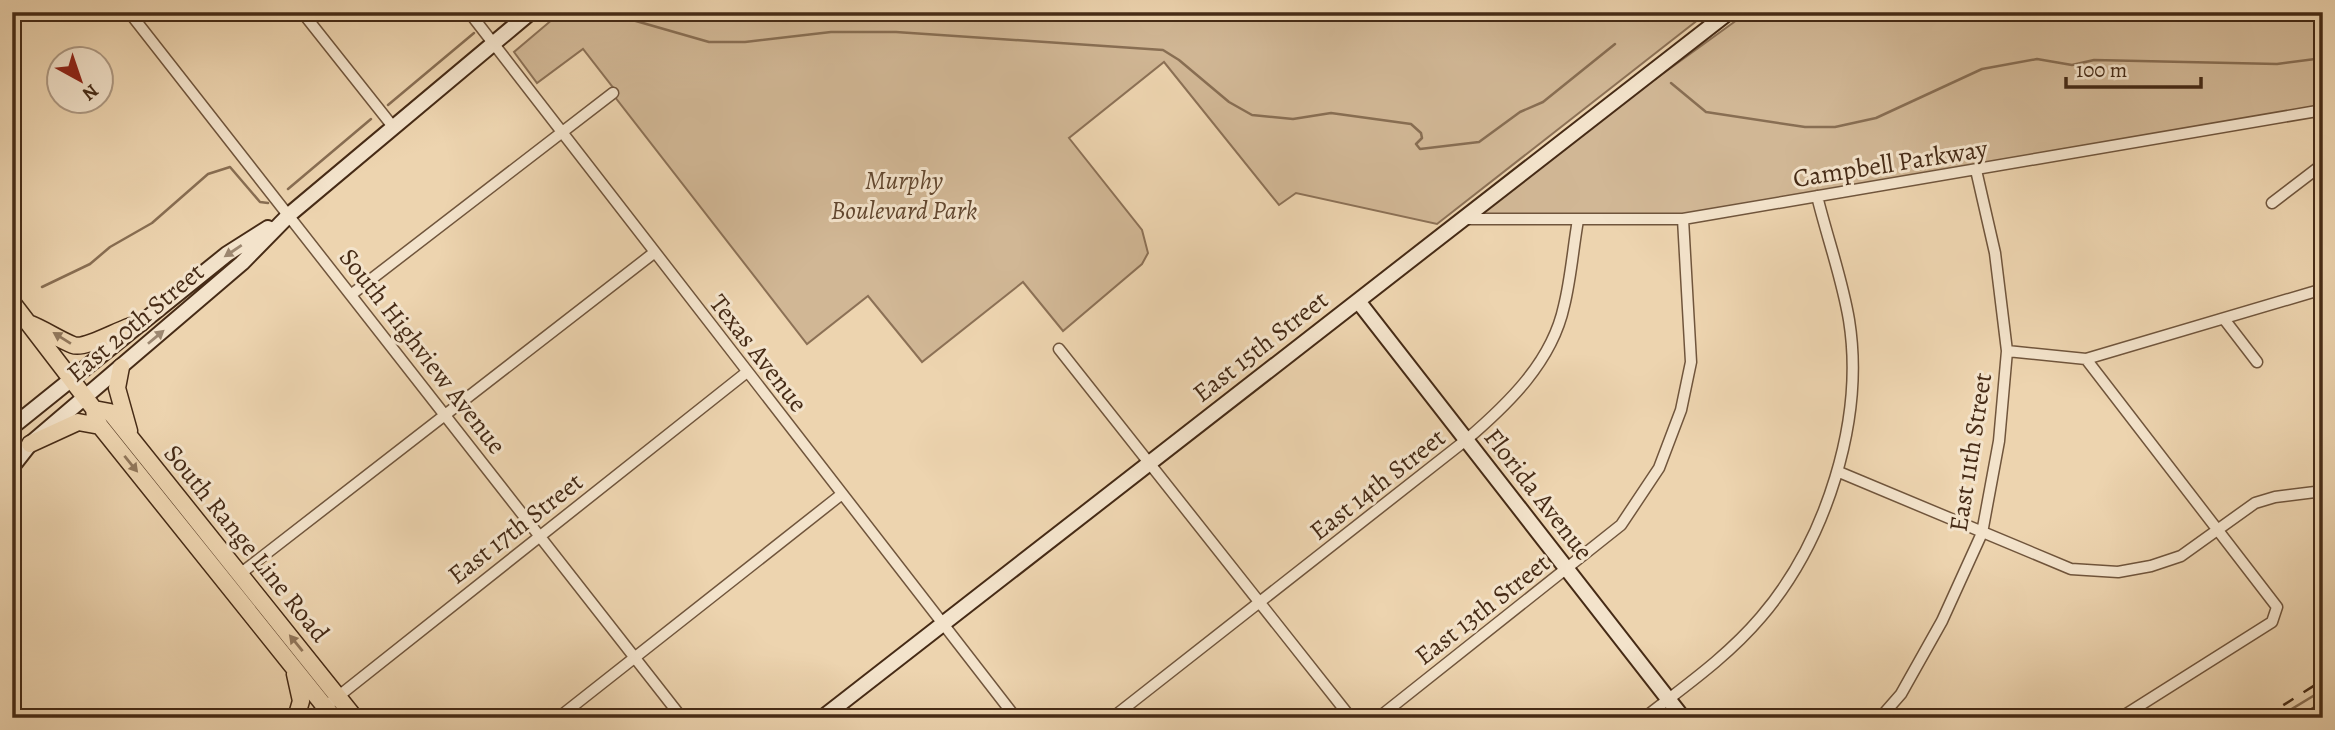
<svg xmlns="http://www.w3.org/2000/svg" width="2335" height="730" viewBox="0 0 2335 730" font-family="Alegreya,serif">
<rect width="100%" height="100%" fill="#edd4af"/>
<filter id="stains"><feTurbulence type="fractalNoise" baseFrequency=".00286" numOctaves="4"/><feColorMatrix values="0 0 0 0 .2 0 0 0 0 .09 0 0 0 0 .02 0 0 0 .5 -.17"/></filter>
<radialGradient id="worn" r=".72"><stop offset=".6" stop-color="#630" stop-opacity="0"/><stop offset="1" stop-color="#630" stop-opacity=".3"/></radialGradient>
<path fill="#d1b795" stroke="#8c7156" stroke-width="2" d="M 552,12 L 1708,12 L 1437,224 L 1296,193 L 1279,205 L 1164,62 L 1069,138 L 1142,230 L 1148,253 L 1142,264 L 1063,331 L 1023,282 L 922,362 L 868,296 L 807,344 L 615,97 L 618,94 L 583,49 L 537,83 L 514,52 L 553,19 L 547,17 Z
M 1748,12 L 2323,12 L 2323,110 L 1683,219 L 1462,219 Z"/>
<g fill="none" stroke-linecap="round" stroke-linejoin="round">
<path stroke="#886e53" stroke-width="2.5" d="M 559,14 L 615,15 L 709,42 L 745,42 L 831,32 L 896,32 L 1163,50 L 1179,60 L 1229,102 L 1252,115 L 1293,119 L 1331,113 L 1411,124 L 1421,133 L 1422,138 L 1416,144 L 1420,149 L 1479,142 L 1520,112 L 1543,102 L 1615,44
M 492,19 L 500,12
M 1671,83 L 1706,112 L 1805,127 L 1835,127 L 1876,118 L 1982,69 L 2037,59 L 2072,65 L 2094,60 L 2277,64 L 2323,58
M 388,105 L 474,33
M 288,189 L 371,119
M 42,287 L 90,264 L 110,247 L 152,223 L 208,174 L 230,167 L 260,202 L 268,203
M 2277,718 L 2323,690"/>
<g stroke="#70553c" stroke-width="13">
<path id="street" d="M 129,12 L 682,718
M 302,12 L 394,128
M 469,12 L 1016,718
M 2272,203 L 2323,164
M 1462,219 L 1683,219 L 2323,110
M 352,294 L 613,93
M 2224,319 L 2257,362
M 1059,349 L 1351,718
M 2007,351 L 2086,359 L 2323,289
M 2086,359 L 2277,607 L 2272,622 L 2120,718
M 1839,472 L 2071,569 L 2118,572 L 2151,566 L 2181,556 L 2255,503 L 2275,497 L 2323,491
M 240,574 L 655,252
M 311,718 L 747,372
M 558,718 L 842,494
M 1112,718 L 1466,440 C 1508,404 1552,362 1564,306 C 1571,278 1573,248 1578,220
M 1378,718 L 1621,525 L 1659,468 L 1681,410 L 1691,362 L 1683,219
M 1644,718 C 1685,686 1727,657 1761,617 C 1826,541 1865,420 1849,320 C 1842,278 1827,237 1817,196
M 1880,718 L 1901,694 L 1942,621 L 1982,533 L 1999,441 L 2007,351 L 1995,253 L 1976,170
M 2307,718 L 2323,708"/>
</g>
<g stroke="#462b16" stroke-width="18">
<path id="secondary" d="M 1358,301 L 1683,718
M 12,427 L 227,254 L 268,228
M 12,467 L 30,444 L 242,263 L 290,214 L 531,12
M 822,718 L 1729,12"/>
</g>
<g stroke="#462b16" stroke-width="19">
<path id="primary" d="M 12,302 L 94,409 L 95,417 L 100,426 L 334,718
M 28,323 C 44,329 58,339 73,345 C 86,350 123,326 141,323
M 121,367 L 117,388 L 129,431
M 94,409 L 110,412 L 355,718
M 30,444 L 78,422 L 100,426
M 295,674 L 301,701 L 296,718"/>
</g>
<use href="#street" stroke="#f3e3cb" stroke-width="10"/>
<use href="#secondary" stroke="#f3e3cb" stroke-width="14"/>
<use href="#primary" stroke="#edd4af" stroke-width="16"/>
<path stroke="#462b16" stroke-width="2.5" stroke-dasharray="12 12" stroke-linecap="butt" d="M 2263,718 L 2323,680"/>
</g>
<defs><path id="oneway-solid" d="M-6-.8H1V-3.2L6.5 0L1 3.2V.8H-6Z" transform="scale(1.75)"/></defs>
<g fill="#9c8770">
<use href="#oneway-solid" transform="translate(233 251) rotate(146)"/>
<use href="#oneway-solid" transform="translate(156 337) rotate(-40)"/>
</g>
<g fill="#91775b">
<use href="#oneway-solid" transform="translate(62 338) rotate(-148)"/>
<use href="#oneway-solid" transform="translate(131 464) rotate(51)"/>
<use href="#oneway-solid" transform="translate(296 643) rotate(-129)"/>
</g>
<g text-anchor="middle" stroke-width="6" stroke-linejoin="round" paint-order="stroke">
<g font-size="26" fill="#462b16" stroke="#f3e3cb">
<text transform="translate(1890 163) rotate(-9)" y="9">Campbell Parkway</text>
<text transform="translate(135 322) rotate(-40)" y="9">East 20th Street</text>
<text transform="translate(1260 346) rotate(-38)" y="9">East 15th Street</text>
<text transform="translate(423 351) rotate(52)" y="9">South Highview Avenue</text>
<text transform="translate(759 353) rotate(52)" y="9">Texas Avenue</text>
<text transform="translate(1970 452) rotate(-81)" y="9">East 11th Street</text>
<text transform="translate(1377 484) rotate(-38)" y="9">East 14th Street</text>
<text transform="translate(1539 494) rotate(52)" y="9">Florida Avenue</text>
<text transform="translate(515 528) rotate(-38)" y="9">East 17th Street</text>
<text transform="translate(247 543) rotate(51)" y="9">South Range Line Road</text>
<text transform="translate(1482 609) rotate(-38)" y="9">East 13th Street</text>
</g>
<g font-size="26" font-style="italic" fill="#62472f" stroke="#f3e3cb">
<text x="904" y="189">Murphy<tspan x="904" dy="30">Boulevard Park</tspan></text>
</g>
</g>
<rect width="2335" height="730" fill="none" stroke="#edd4af" stroke-width="42"/>
<rect x="14" y="14" width="2307" height="702" fill="none" stroke="#462b16" stroke-width="3.5"/>
<rect x="21" y="21" width="2293" height="688" fill="none" stroke="#462b16" stroke-width="2"/>
<g transform="translate(80 80) rotate(140)"><circle r="33" fill="#f3e3cb" stroke="#ae9983" stroke-width="2"/>
<path d="M0-5L12 26L0 18L-12 26Z" fill="#8f2418"/>
<text y="-10" font-size="19" font-weight="bold" text-anchor="middle" fill="#462b16">N</text>
</g>
<path d="M2066 77v10h135v-10" fill="none" stroke="#462b16" stroke-width="3.5"/>
<text x="2076" y="77" font-size="21" fill="#462b16" stroke="#f3e3cb" stroke-width="5" paint-order="stroke">100 m</text>
<rect width="100%" height="100%" filter="url(#stains)"/>
<rect width="100%" height="100%" fill="url(#worn)"/>
</svg>
